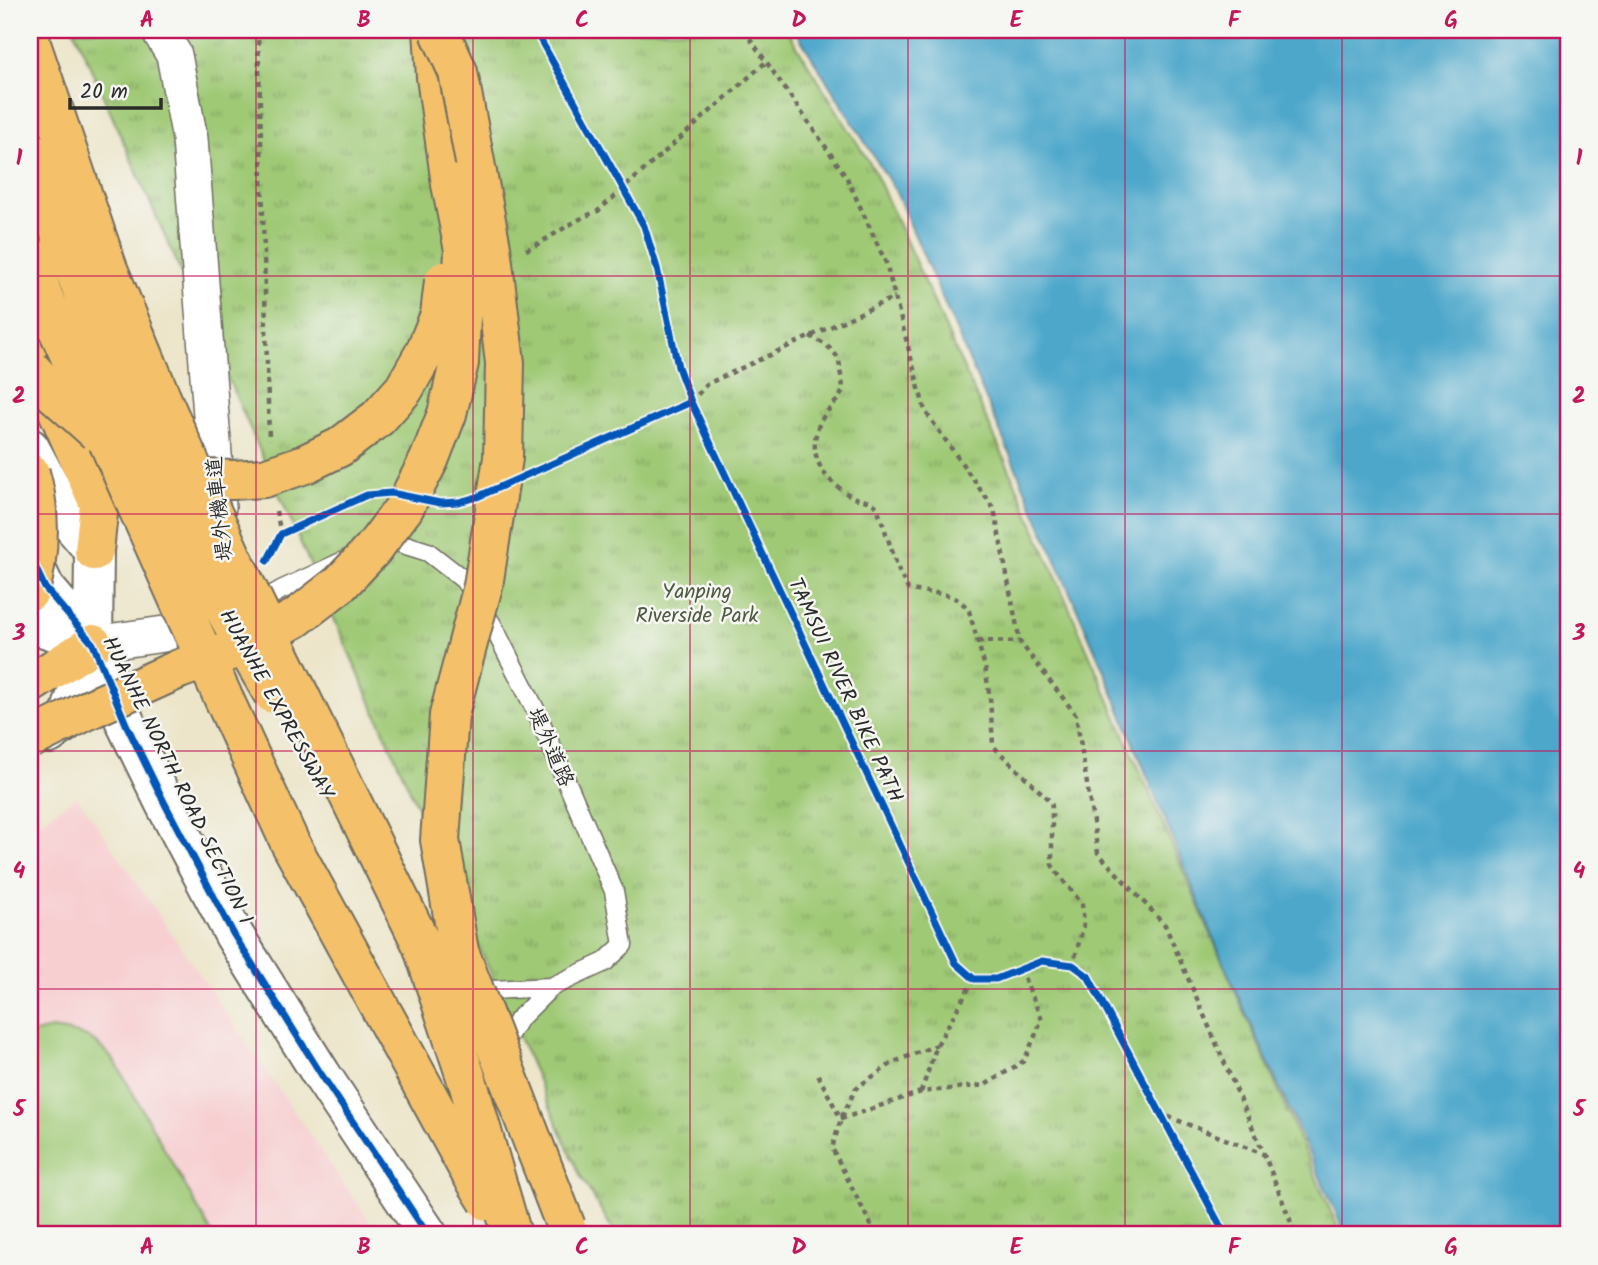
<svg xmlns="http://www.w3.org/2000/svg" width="1598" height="1265" viewBox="0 0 1598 1265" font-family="Kalam,'LXGW WenKai TC',sans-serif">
<defs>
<pattern id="park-tufts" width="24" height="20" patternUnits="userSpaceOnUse" patternTransform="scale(1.75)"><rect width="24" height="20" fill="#9fc975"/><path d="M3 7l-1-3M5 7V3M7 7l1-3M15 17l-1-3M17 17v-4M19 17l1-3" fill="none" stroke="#82a360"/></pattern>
</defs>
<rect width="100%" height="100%" fill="#f6f6f2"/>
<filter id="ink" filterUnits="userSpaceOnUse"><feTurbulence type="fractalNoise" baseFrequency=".0143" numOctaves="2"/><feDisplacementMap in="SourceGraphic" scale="14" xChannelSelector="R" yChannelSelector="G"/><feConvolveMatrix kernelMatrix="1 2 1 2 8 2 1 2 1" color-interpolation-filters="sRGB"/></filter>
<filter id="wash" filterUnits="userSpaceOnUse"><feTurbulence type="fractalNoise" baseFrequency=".00686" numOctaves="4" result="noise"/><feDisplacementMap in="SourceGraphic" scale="28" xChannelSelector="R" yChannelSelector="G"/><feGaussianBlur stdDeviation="1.57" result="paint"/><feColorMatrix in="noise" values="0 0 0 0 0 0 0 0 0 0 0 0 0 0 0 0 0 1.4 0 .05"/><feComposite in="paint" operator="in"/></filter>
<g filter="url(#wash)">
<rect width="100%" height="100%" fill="#ece5c9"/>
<path fill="#f7cfd1" d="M 77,796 L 379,1235 L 30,1235 L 30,828 Z"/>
<path fill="#9fc975" stroke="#657a50" stroke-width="2" d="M 52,1029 C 86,1034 93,1036 116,1063 L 213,1235 L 30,1235 L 30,1034 Z"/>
<path fill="url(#park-tufts)" stroke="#657a50" stroke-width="2" d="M 74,30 L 787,30 L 874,170 L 1010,471 L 1341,1235 L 616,1235 L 580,1175 Z"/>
<path fill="#4da7cb" stroke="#3c697b" stroke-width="2" d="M 795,30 L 1568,30 L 1568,1235 L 1346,1235 L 1226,969 L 1107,678 L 896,192 Z"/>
</g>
<g filter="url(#ink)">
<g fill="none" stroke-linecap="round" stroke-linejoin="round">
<g stroke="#6f6c62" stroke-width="21">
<path id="service" d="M 379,545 L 390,540 L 428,552 L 464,580 L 493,626 L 535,709 L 614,891 L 623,945 L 605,962 L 551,987 L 518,1020 L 502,1046 L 501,1051
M 253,606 L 281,590 L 350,558
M 473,985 L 491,990 L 551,987"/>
</g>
<g stroke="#6f6c62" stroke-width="38">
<path id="minor" d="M 159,30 L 174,55 L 190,139 L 218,507
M 93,644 L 207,628 L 217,623"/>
</g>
<g stroke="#6f6c62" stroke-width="42">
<path id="tertiary" d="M 30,448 L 68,520 L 94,551 L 93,644 L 68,720 L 49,734
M 30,556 L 45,588 L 93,644 L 126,724 L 165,804 L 234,935 L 321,1074 L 428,1235
M 30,623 L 93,644"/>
</g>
<g stroke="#6f6c62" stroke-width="42">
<path id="trunk" d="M 433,30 L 436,77 L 451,184
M 30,348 L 99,504 L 94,551
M 30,684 L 93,644"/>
</g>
<path stroke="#6f6c62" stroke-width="4.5" stroke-dasharray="5 5" stroke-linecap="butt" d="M 258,30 L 269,440
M 744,30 L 846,176 L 886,263 L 925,411 L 994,509 L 1020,642 L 1076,715 L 1098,853 L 1165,925 L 1264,1154 L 1296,1235
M 526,250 C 551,238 573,220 598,211 L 767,61
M 810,336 C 819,341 831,347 836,355 C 839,359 840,365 840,370 C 841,377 844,385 842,392 C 839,400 831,406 826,413 C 815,427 811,447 819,464 C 824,477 840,490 853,497 C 862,501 871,500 877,507 L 900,574 L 908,589 C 930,595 955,589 969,611 L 985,667 L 990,698 L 993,744 L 996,749 L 1051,802 L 1052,807 L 1052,865 L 1058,874 L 1082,904 L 1084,924 L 1073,965
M 691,402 L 707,384 L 895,297
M 276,511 L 281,534
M 978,641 L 1020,642
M 818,1075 L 841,1119
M 921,1092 L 937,1045 L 974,979
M 1159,1113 L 1263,1154
M 841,1119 L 921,1092 L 985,1085 L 1024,1061 L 1042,1020 L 1021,970
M 876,1235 L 832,1148 L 841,1119 L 856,1088 L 894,1062 L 937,1045"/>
<use href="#service" stroke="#fff" stroke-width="18"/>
<use href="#minor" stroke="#fff" stroke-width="35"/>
<use href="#tertiary" stroke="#fff" stroke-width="38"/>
<use href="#trunk" stroke="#f4c16a" stroke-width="38"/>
<g stroke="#6f6c62" stroke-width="42" stroke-linecap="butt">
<path id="trunk-bridge" d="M 439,30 L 458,72 L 491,247 L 505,363 L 503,458 L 483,586 L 449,715 L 440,840 L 459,951 L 566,1227
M 30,41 L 108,269 L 163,402 L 232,557 L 422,945 L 468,1083 L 512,1235
M 30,151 C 84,303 146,452 218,597 C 235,630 255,662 273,694
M 30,256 L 43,296 L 189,623 L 290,843 L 467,1167 L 488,1201
M 30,368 L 48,388 L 97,432
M 30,473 C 41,510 40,553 30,591
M 177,475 L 185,478 L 233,480 L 264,478 L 305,464 L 340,447 L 378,418 L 404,389 L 425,352 L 440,315 L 444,281
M 30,739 L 88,710 L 179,669 L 244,646 L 296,618 L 341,583 L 373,549 L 404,508 L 429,460 L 447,414 L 459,363 L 464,250 L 451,184"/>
</g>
<use href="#trunk-bridge" stroke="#f4c16a" stroke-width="38"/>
<g stroke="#f6f6f2" stroke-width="11">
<path id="cycleway" d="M 535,30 L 644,226 L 657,268 L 678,367 L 691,402 L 956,963 L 974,979 L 996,979 L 1042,961 L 1073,965 L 1088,976 L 1225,1235
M 30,556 L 45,588 L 93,644 L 126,724 L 165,804 L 234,935 L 321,1074 L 428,1235
M 267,561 L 281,534 L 367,495 L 391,493 L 440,503 L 459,502 L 477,497 L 691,402"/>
</g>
<use href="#cycleway" stroke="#0057b8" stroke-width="7"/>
</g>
</g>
<path fill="none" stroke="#c2185b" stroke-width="2" stroke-opacity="0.55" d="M 256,30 L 256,1235M 473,30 L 473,1235M 690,30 L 690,1235M 908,30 L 908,1235M 1125,30 L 1125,1235M 1342,30 L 1342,1235M 30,276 L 1568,276M 30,514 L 1568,514M 30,751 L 1568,751M 30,989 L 1568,989"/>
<g text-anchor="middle" stroke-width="5" stroke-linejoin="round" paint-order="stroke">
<g font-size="21" fill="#2b2b2b" stroke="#f6f6f2">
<text transform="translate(219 509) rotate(-96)" y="7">堤外機車道</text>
<text transform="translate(846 690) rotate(65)" y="7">TAMSUI RIVER BIKE PATH</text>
<text transform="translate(277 704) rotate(61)" y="7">HUANHE EXPRESSWAY</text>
<text transform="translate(551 747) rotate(66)" y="7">堤外道路</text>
<text transform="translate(178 780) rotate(64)" y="7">HUANHE NORTH ROAD SECTION 1</text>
</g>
<g font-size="21" fill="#4e5a41" stroke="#f6f6f2">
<text x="697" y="598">Yanping<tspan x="697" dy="24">Riverside Park</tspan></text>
</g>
</g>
<rect width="1598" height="1265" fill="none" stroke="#f6f6f2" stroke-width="77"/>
<path d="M70 98v10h91v-10" fill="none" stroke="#2b2b2b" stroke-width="3.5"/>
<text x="80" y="98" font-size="21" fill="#2b2b2b" stroke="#f6f6f2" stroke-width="5" paint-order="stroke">20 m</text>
<rect x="38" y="38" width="1522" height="1188" fill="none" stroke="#c2185b" stroke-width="2.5"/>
<g font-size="23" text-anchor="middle" font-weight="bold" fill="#c2185b">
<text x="147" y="27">A</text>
<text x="364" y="27">B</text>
<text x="582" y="27">C</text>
<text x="799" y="27">D</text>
<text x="1016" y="27">E</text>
<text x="1234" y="27">F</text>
<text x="1451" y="27">G</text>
<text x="19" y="165">1</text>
<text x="1579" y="165">1</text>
<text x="19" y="403">2</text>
<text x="1579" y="403">2</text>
<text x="19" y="640">3</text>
<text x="1579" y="640">3</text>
<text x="19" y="878">4</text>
<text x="1579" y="878">4</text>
<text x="19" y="1116">5</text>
<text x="1579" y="1116">5</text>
<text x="147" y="1254">A</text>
<text x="364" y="1254">B</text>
<text x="582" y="1254">C</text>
<text x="799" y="1254">D</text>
<text x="1016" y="1254">E</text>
<text x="1234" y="1254">F</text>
<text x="1451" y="1254">G</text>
</g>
</svg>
